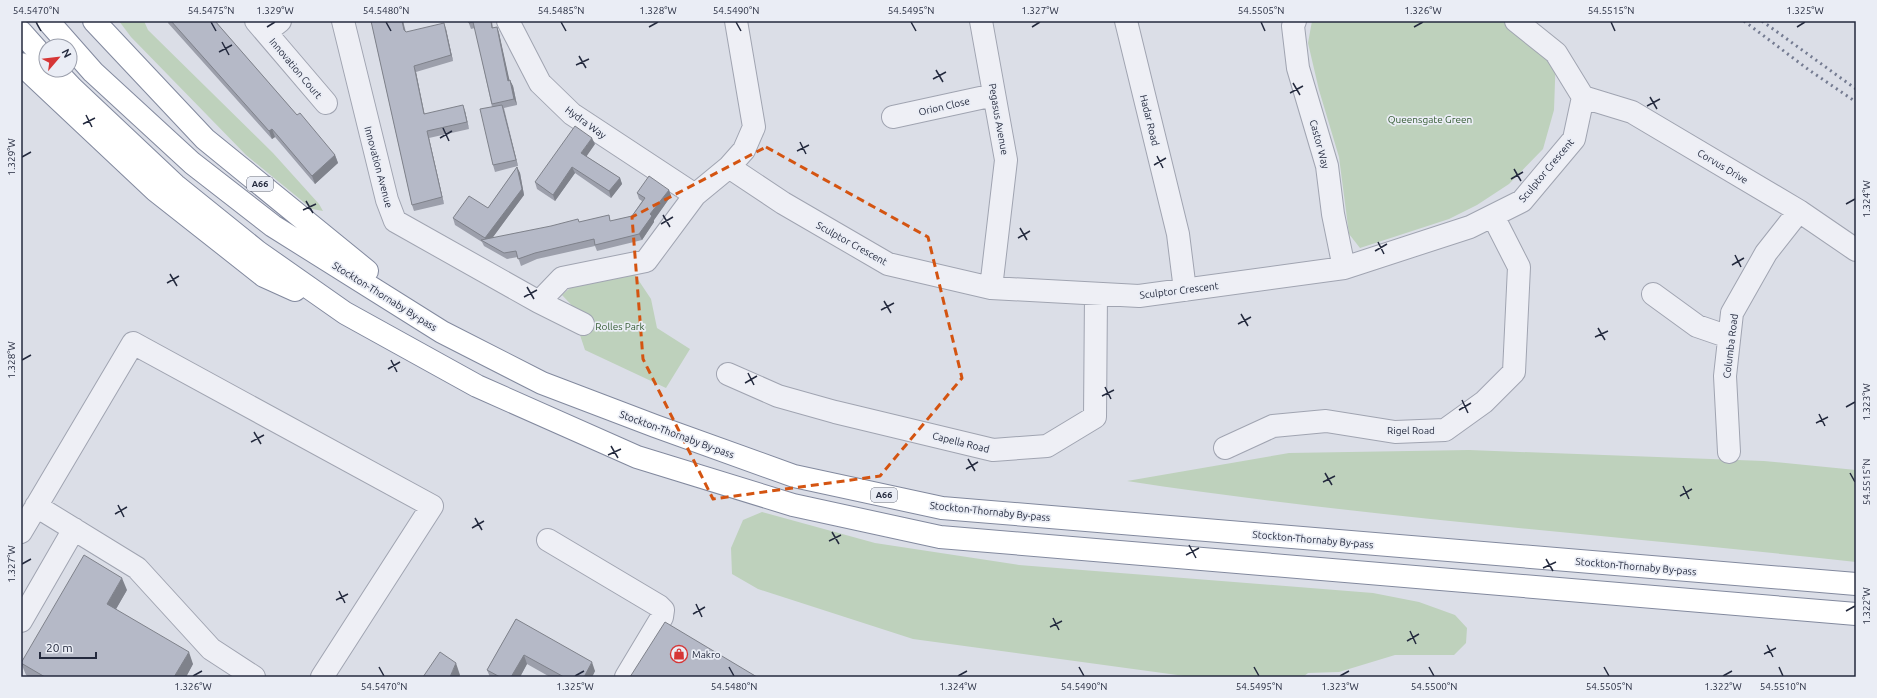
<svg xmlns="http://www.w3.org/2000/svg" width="1877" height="698" viewBox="0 0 1877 698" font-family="Ubuntu,sans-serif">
<rect width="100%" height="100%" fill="#dbdee7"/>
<path fill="#bed1bc" d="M 119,21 L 144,21 L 148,30 L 273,153 L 319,204 L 323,211 L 312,209 L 246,155 L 131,37 Z
M 1312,21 L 1516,21 L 1556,53 L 1554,110 L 1543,149 L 1509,184 L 1477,205 L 1449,219 L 1360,248 L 1349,234 L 1339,157 L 1319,90 L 1308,43 Z
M 635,275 L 651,299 L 657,328 L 690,349 L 666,388 L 585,350 L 580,335 L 583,324 L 582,316 L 562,295 L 570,288 Z
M 1469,450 L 1764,461 L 1856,470 L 1856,562 C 1613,535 1369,518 1127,481 L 1289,453 Z
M 762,512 L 875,543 L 1019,565 L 1373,593 L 1419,602 L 1455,615 L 1467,628 L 1466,643 L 1454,655 L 1395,655 L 1339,672 L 1308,673 L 1303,677 L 1192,677 L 913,639 L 758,589 L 732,574 L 731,548 L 743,520 Z"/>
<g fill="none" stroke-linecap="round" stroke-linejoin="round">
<g stroke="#a0a4b1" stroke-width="24">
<path id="minor" d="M 256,21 L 326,103
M 343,21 L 387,200 L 395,221 L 539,302 L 562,278 L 646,261 L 695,195 L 729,167 L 744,150 L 754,127 L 736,21
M 508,21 L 540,83 L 572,114 L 695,195
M 981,21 L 1006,160 L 991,288
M 1126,21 L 1178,234 L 1185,290
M 1295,21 L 1293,26 L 1298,68 L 1327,166 L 1333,214 L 1344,268
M 1516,21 L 1556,53 L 1583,97
M 266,32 L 280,21
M 1583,97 L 1632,112 L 1799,211 L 1856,250
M 893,117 L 994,95
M 729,167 L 783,203 L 888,264 L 991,288 L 1139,296 L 1344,268 L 1470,227 L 1522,201 L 1574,139 L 1583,97
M 1653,294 L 1697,326 L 1729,337
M 539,302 L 583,324
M 728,374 L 778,396 L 835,412 L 993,450 L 1047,446 L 1095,417 L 1096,294
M 1225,448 L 1273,426 L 1326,421 L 1395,432 L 1445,430 L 1484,402 L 1514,372 L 1519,267 L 1493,216
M 1729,452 L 1725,376 L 1732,313 L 1766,253 L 1799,211
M 36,506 L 137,568 L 211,649 L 254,677
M 21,532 L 133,343 L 432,506 L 322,677
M 548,540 L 659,606 L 663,610 L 662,617 L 626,677
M 21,621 L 74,529"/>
</g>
<g stroke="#82899e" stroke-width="24">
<path id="highway" d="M 48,21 L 93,72 L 192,163 L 273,226 L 442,332 L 542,383 L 655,426 L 794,476 L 942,508 L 1856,584
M 94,21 L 205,139 L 367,271
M 21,32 L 46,60
M 21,64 L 155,190 L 264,276 L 295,290
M 55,70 L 72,88 L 175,185 L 258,252 L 345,313 L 477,386 L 637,457 L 793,505 L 940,537 L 1856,614"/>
</g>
<use href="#minor" stroke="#eeeff5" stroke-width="22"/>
<use href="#highway" stroke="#fff" stroke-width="22"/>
<path stroke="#747b91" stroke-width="3" stroke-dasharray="2 4" stroke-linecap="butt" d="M 1744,21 L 1809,70 L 1856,102
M 1762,21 L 1856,89"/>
</g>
<path fill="#9c9fab" d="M 168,21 L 215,21 L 297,115 L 335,155 L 338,163 L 315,184 L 275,137 L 272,139 L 168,23 Z
M 371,21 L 403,21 L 406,32 L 446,29 L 453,61 L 416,72 L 424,114 L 465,111 L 469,129 L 429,138 L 444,204 L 414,211 L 412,205 Z
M 468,21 L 492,21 L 493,28 L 497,27 L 499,33 L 509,80 L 513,86 L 517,105 L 504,108 L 518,166 L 495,172 L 493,165 L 492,107 L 475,28 L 471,29 Z
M 595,144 L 586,156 L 620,178 L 622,184 L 611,198 L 575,173 L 555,201 L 537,189 L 535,182 Z
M 517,167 L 520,173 L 524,195 L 492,238 L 579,222 L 611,221 L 632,216 L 642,201 L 639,199 L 637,193 L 669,190 L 671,196 L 654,220 L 654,222 L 642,240 L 597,251 L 595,246 L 537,259 L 521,266 L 518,257 L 507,259 L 484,246 L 482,242 L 455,225 L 453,218 L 488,208 Z
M 127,590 L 116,609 L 193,664 L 186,677 L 29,677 L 26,675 L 21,663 Z
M 516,619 L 595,671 L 592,677 L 550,677 L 527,664 L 520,677 L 490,677 L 487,670 Z"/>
<path fill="#7f828b" d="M 402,21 L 403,21 L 406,36 L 404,30 Z
M 444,23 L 446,29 L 453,61 L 451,55 Z
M 497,27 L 499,33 L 511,87 L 508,81 Z
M 414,66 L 416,72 L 426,121 L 424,114 Z
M 510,80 L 513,86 L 517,105 L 514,99 Z
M 463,105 L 465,111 L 469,129 L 467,122 Z
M 502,105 L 504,111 L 518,166 L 516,160 Z
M 272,129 L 275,137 L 272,139 L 269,131 Z
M 427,131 L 429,138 L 444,204 L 442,197 Z
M 592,138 L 595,144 L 584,160 L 581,153 Z
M 335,155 L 338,163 L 315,184 L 312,176 Z
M 517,167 L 520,173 L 524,195 L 488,244 L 486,243 L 485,238 Z
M 572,167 L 575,173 L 555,201 L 553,195 Z
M 620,178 L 622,184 L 611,198 L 609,191 Z
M 669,190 L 671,196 L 654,220 L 654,222 L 642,240 L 639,234 L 650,214 Z
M 122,578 L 127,590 L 112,616 L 107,604 Z
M 189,652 L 193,664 L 186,677 L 174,677 Z
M 524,655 L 527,664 L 520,677 L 511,677 Z
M 592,662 L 595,671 L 592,677 L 584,677 Z
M 456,663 L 460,675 L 459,677 L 450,677 Z"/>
<path fill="#b5b9c7" stroke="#7f828b" d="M 171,21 L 215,21 L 297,115 L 300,113 L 335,155 L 312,176 L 272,129 L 269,131 Z
M 371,21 L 402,21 L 404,30 L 406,32 L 444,23 L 451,55 L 414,66 L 424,114 L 463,105 L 467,122 L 427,131 L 442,197 L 412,205 Z
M 468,21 L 491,21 L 492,28 L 497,27 L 508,81 L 510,80 L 514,99 L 492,104 L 473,22 L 469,23 Z
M 502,105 L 516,160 L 493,165 L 480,109 Z
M 575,126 L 592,138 L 581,153 L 620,178 L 609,191 L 572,167 L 553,195 L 535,182 Z
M 517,167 L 522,189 L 485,238 L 453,218 L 469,196 L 488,208 Z
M 649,176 L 669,190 L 650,214 L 652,216 L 639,234 L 595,245 L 594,239 L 535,253 L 518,259 L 516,251 L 504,253 L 481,240 L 551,226 L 578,219 L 579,222 L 609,215 L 610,221 L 632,216 L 645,198 L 637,193 Z
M 84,555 L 122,578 L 107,604 L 189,652 L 174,677 L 45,677 L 21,663 Z
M 516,619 L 592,662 L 584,677 L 564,677 L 524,655 L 511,677 L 500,677 L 487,670 Z
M 665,622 L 757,677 L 630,677 Z
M 440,652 L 456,663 L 450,677 L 423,677 Z"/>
<path fill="none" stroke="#d45411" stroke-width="3" stroke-dasharray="8 5" stroke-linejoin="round" d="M 766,147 L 928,237 L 962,378 L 880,476 L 713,499 L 643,359 L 632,217 Z"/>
<path fill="none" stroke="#242a3e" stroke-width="1.5" d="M 36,22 L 41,31M 211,22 L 216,31M 386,22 L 391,31M 561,22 L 566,31M 736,22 L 741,31M 911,22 L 916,31M 1261,22 L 1265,31M 1611,22 L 1615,31M 267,27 L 275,22M 649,27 L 658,22M 1032,27 L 1040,22M 1414,27 L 1423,22M 1797,27 L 1805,22M 222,42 L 229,55M 219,52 L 232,45M 579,56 L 586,68M 576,65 L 589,59M 936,70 L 943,82M 933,79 L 946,72M 1293,83 L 1300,95M 1290,93 L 1303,86M 1650,97 L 1657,109M 1647,106 L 1660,99M 86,115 L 92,127M 83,124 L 95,118M 443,128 L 449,141M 440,138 L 452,131M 800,142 L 806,154M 797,151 L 809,145M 1157,156 L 1163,168M 22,157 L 31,152M 1154,165 L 1166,158M 1514,169 L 1521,181M 1511,179 L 1523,172M 306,201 L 313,213M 1846,204 L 1855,199M 303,210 L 316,204M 663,215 L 670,227M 661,224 L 673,217M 1020,228 L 1027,240M 1018,238 L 1030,231M 1378,242 L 1384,254M 1375,251 L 1387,244M 1735,255 L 1741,267M 1732,265 L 1744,258M 170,274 L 177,286M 167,283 L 179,276M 527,287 L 534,299M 524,297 L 537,290M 884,301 L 891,313M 881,310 L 894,303M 1241,314 L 1248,326M 1238,324 L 1251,317M 1598,328 L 1605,340M 1595,337 L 1608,331M 22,360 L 31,355M 391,360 L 397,372M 388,369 L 400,362M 748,373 L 754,385M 745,383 L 757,376M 1105,387 L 1111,399M 1102,396 L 1114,390M 1462,400 L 1468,413M 1846,407 L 1855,402M 1459,410 L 1471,403M 1819,414 L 1825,426M 1816,423 L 1828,417M 254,432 L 261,444M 251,442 L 264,435M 611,446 L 618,458M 608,455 L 621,449M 968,459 L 975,471M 966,469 L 978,462M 1325,473 L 1332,485M 1850,473 L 1855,482M 1323,482 L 1335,476M 1683,486 L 1689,499M 1680,496 L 1692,489M 118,505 L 124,517M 115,514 L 127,507M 475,518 L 482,530M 472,528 L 484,521M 832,532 L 839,544M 829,541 L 841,535M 1189,545 L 1196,558M 1186,555 L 1199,548M 1546,559 L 1553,571M 22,564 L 31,559M 1543,568 L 1556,562M 339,591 L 345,603M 336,600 L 348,594M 696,604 L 702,617M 1846,611 L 1855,606M 693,614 L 705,607M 1053,618 L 1059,630M 1050,627 L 1062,621M 1410,631 L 1416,644M 1407,641 L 1419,634M 1767,645 L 1773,657M 1764,654 L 1776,648M 379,667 L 384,676M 729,667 L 734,676M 1079,667 L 1084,676M 1254,667 L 1259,676M 1429,667 L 1434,676M 1604,667 L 1609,676M 1779,667 L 1783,676M 193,676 L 202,671M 575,676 L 584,671M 958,676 L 967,671M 1340,676 L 1349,671M 1723,676 L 1732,671"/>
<defs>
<g id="shop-ring" transform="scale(0.9)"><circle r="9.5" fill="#eaedf5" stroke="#d63636" stroke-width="1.5"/><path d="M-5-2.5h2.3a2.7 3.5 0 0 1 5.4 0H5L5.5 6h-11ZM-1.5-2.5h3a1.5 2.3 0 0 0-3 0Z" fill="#d63636"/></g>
</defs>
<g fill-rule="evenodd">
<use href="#shop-ring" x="679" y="654"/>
</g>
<g text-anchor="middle" stroke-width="3.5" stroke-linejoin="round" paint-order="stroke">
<g fill="#eaedf5" stroke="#5f6475" stroke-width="1">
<rect x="247" y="177" width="26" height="14" rx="3"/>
<rect x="871" y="488" width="26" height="14" rx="3"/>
</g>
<g font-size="9" font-weight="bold" fill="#242a3e">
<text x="260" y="187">A66</text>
<text x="884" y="498">A66</text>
</g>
<g font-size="10" fill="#242a3e" stroke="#eaedf5">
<text transform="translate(296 68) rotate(50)" y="4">Innovation Court</text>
<text transform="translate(944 106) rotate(-13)" y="4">Orion Close</text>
<text transform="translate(999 119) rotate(80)" y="4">Pegasus Avenue</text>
<text transform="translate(1150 120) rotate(76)" y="4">Hadar Road</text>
<text transform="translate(586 122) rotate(36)" y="4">Hydra Way</text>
<text transform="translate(1320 144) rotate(75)" y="4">Castor Way</text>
<text transform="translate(1723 166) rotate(31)" y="4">Corvus Drive</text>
<text transform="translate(379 167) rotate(75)" y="4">Innovation Avenue</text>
<text transform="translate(1546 170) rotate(-50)" y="4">Sculptor Crescent</text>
<text transform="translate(852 243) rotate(29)" y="4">Sculptor Crescent</text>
<text transform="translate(1179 290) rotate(-7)" y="4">Sculptor Crescent</text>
<text transform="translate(385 296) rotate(32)" y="4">Stockton-Thornaby By-pass</text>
<text transform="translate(1730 346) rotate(-83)" y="4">Columba Road</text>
<text x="1411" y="434">Rigel Road</text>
<text transform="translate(677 434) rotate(20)" y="4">Stockton-Thornaby By-pass</text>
<text transform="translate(961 442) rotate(14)" y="4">Capella Road</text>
<text transform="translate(990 511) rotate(6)" y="4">Stockton-Thornaby By-pass</text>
<text transform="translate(1313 539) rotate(5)" y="4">Stockton-Thornaby By-pass</text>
<text transform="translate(1636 566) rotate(5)" y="4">Stockton-Thornaby By-pass</text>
</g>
<g font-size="10" fill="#335a31" stroke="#eaedf5">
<text x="1430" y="123">Queensgate Green</text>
<text x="620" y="330">Rolles Park</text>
</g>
<g font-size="10" fill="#242a3e" stroke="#eaedf5" text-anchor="start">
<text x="692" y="658">Makro</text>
</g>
</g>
<rect width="1877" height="698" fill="none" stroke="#eaedf5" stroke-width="44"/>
<g transform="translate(58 58) rotate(62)"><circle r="19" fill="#eaedf5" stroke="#9b9fac"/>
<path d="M0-3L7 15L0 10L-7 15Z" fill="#d63636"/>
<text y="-6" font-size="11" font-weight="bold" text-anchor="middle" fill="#242a3e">N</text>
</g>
<path d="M40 652v6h56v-6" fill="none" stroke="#242a3e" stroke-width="2"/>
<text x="46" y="652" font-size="12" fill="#242a3e" stroke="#eaedf5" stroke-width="3" paint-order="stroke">20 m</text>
<rect x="22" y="22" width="1833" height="654" fill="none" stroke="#242a3e" stroke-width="1.5"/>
<g font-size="10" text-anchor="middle" fill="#242a3e">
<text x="36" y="14">54.5470°N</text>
<text x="211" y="14">54.5475°N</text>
<text x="275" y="14">1.329°W</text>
<text x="386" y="14">54.5480°N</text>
<text x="561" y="14">54.5485°N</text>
<text x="658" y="14">1.328°W</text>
<text x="736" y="14">54.5490°N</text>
<text x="911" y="14">54.5495°N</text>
<text x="1040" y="14">1.327°W</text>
<text x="1261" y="14">54.5505°N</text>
<text x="1423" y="14">1.326°W</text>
<text x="1611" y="14">54.5515°N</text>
<text x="1805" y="14">1.325°W</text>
<text transform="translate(11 157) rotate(-90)" y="4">1.329°W</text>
<text transform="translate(1866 199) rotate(-90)" y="4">1.324°W</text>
<text transform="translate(11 360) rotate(-90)" y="4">1.328°W</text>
<text transform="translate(1866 402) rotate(-90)" y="4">1.323°W</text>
<text transform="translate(1866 482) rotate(-90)" y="4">54.5515°N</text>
<text transform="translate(11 564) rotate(-90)" y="4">1.327°W</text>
<text transform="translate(1866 606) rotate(-90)" y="4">1.322°W</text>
<text x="193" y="690">1.326°W</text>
<text x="384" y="690">54.5470°N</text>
<text x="575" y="690">1.325°W</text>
<text x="734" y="690">54.5480°N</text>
<text x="958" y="690">1.324°W</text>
<text x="1084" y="690">54.5490°N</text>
<text x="1259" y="690">54.5495°N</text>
<text x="1340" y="690">1.323°W</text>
<text x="1434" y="690">54.5500°N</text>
<text x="1609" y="690">54.5505°N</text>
<text x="1723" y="690">1.322°W</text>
<text x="1783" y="690">54.5510°N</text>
</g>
</svg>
